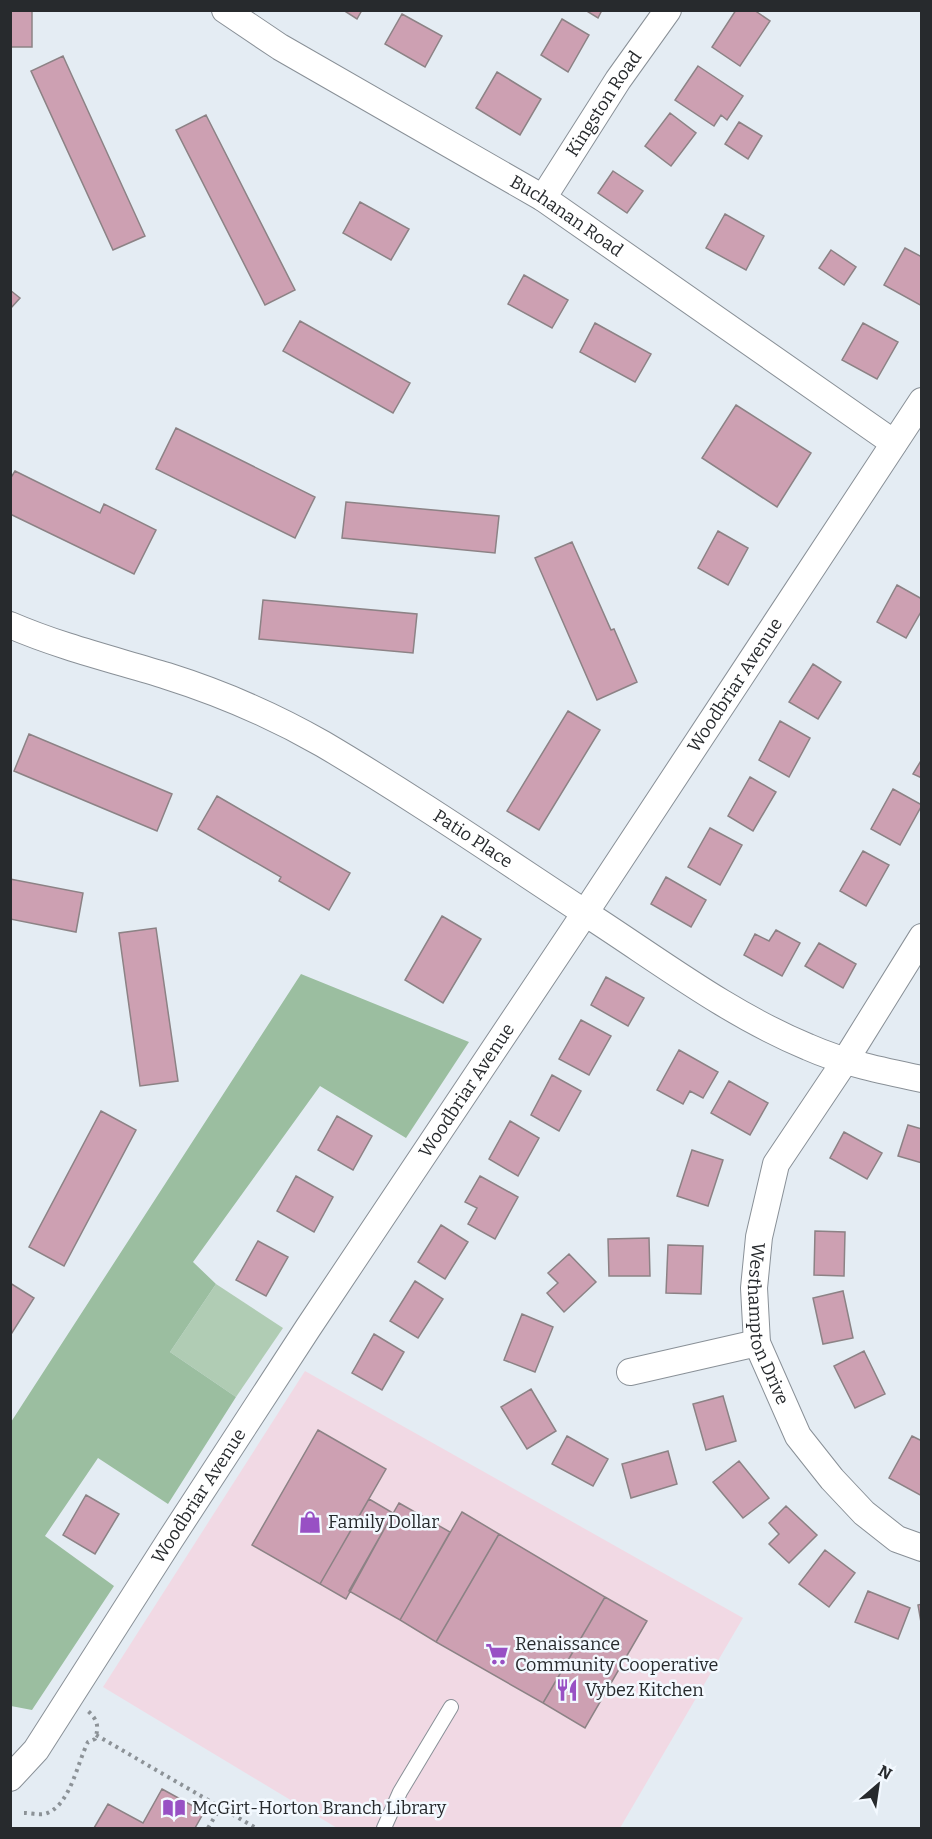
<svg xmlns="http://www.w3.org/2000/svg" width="932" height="1839" viewBox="0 0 932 1839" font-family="Bitter,serif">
<rect width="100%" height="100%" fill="#e4ecf3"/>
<path fill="#f1d9e4" d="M 305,1371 L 743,1618 L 620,1828 L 337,1828 L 103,1687 Z"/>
<path fill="#b0ccb4" d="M 216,1284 L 283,1328 L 236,1397 L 170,1352 Z"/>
<path fill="#9bbea0" d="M 301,974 L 469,1042 L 406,1138 L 320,1086 L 193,1262 L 216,1284 L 170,1352 L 236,1397 L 168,1504 L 98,1458 L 45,1536 L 114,1586 L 32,1710 L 11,1706 L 11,1422 Z"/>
<path fill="#cda0b2" stroke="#8c8285" stroke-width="1.5" d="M 10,10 L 32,10 L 32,47 L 10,47 Z
M 343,10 L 362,10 L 357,19 Z
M 585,10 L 602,10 L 598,18 Z
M 736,10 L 754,10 L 770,21 L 740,66 L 712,47 Z
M 402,14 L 442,36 L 425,67 L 385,44 Z
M 562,19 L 589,35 L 568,72 L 541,55 Z
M 63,56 L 145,236 L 113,250 L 31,71 Z
M 698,66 L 743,96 L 727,120 L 721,115 L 714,126 L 675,100 Z
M 497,72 L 541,99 L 520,135 L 476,108 Z
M 670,113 L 696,133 L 671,166 L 645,146 Z
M 206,115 L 295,290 L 265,305 L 176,130 Z
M 739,122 L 762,136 L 748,159 L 725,144 Z
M 613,171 L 643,191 L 627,213 L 598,193 Z
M 360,202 L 409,229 L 391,260 L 343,233 Z
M 725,214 L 764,236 L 746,270 L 706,248 Z
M 905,248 L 922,257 L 922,306 L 884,285 Z
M 831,250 L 856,267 L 844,285 L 819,268 Z
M 524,275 L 568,300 L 552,328 L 508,304 Z
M 10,290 L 20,298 L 10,309 Z
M 300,321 L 410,383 L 393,413 L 283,351 Z
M 595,323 L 651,354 L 635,382 L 580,352 Z
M 863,323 L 898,342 L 877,379 L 842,360 Z
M 736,405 L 811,453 L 777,507 L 702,458 Z
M 176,428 L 315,497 L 295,538 L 156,469 Z
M 15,471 L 100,513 L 104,504 L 156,530 L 134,574 L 10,514 L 10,479 Z
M 346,502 L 499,516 L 495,553 L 342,538 Z
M 718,531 L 748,548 L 728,585 L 698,568 Z
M 572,542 L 611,630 L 614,629 L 637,682 L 597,700 L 535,558 Z
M 897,585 L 922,599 L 922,610 L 906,638 L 877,622 Z
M 263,600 L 417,614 L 413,653 L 259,639 Z
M 813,664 L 841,682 L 818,719 L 789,702 Z
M 568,711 L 600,730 L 539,830 L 507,811 Z
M 780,721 L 810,738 L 789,777 L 759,760 Z
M 29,734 L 172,794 L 157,831 L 14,771 Z
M 922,759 L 922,778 L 913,774 Z
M 750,777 L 776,792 L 753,831 L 728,816 Z
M 893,789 L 922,805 L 900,845 L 871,829 Z
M 217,796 L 350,873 L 329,910 L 279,881 L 281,877 L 198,829 Z
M 710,828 L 742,845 L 720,885 L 688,867 Z
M 863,851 L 889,865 L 866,906 L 840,891 Z
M 666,877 L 706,900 L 691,927 L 651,904 Z
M 10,879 L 83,893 L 76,932 L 10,919 Z
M 442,916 L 481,939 L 443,1003 L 405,980 Z
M 156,928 L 178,1081 L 140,1086 L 119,933 Z
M 776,930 L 800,943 L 782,976 L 744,955 L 755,934 L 769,941 Z
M 819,943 L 856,964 L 843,988 L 805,966 Z
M 606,977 L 644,998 L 628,1026 L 591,1005 Z
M 581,1020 L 611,1036 L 589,1075 L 559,1059 Z
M 679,1050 L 718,1072 L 703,1098 L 690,1091 L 683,1104 L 657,1090 Z
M 552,1075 L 581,1091 L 559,1131 L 531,1115 Z
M 729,1081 L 768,1103 L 750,1135 L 711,1113 Z
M 101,1111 L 136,1130 L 64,1266 L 29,1247 Z
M 337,1116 L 372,1136 L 353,1170 L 318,1150 Z
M 510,1121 L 539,1138 L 518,1176 L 489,1159 Z
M 908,1125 L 922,1129 L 922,1163 L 898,1156 Z
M 844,1132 L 882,1153 L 867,1179 L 830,1158 Z
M 692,1150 L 723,1160 L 708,1206 L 677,1196 Z
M 296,1176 L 333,1197 L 314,1232 L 277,1211 Z
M 480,1176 L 518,1197 L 495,1239 L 468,1224 L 477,1208 L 465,1202 Z
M 441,1225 L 468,1242 L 445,1279 L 418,1262 Z
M 815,1231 L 845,1232 L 844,1276 L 814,1275 Z
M 649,1238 L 650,1276 L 609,1276 L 608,1239 Z
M 258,1241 L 288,1257 L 266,1296 L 236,1280 Z
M 668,1245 L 703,1246 L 701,1294 L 666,1293 Z
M 569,1254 L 596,1282 L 564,1312 L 547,1293 L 558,1283 L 548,1273 Z
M 415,1281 L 443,1299 L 418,1338 L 390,1321 Z
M 10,1283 L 34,1298 L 10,1336 Z
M 843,1291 L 853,1338 L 823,1344 L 813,1298 Z
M 522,1314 L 553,1327 L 535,1372 L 504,1360 Z
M 374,1334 L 404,1352 L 382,1390 L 352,1373 Z
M 864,1351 L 885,1394 L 855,1408 L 834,1366 Z
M 531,1389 L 556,1431 L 527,1449 L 501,1407 Z
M 723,1396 L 736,1441 L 706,1450 L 693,1404 Z
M 318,1430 L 386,1469 L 320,1584 L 252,1545 Z
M 567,1436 L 608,1459 L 593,1486 L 552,1464 Z
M 912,1436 L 922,1441 L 922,1496 L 889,1478 Z
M 668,1451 L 677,1484 L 631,1498 L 622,1464 Z
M 739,1461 L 769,1498 L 743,1518 L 713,1482 Z
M 86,1495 L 119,1514 L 95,1554 L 63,1535 Z
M 369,1499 L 393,1513 L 346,1599 L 320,1584 Z
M 399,1503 L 450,1532 L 400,1620 L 349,1591 Z
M 786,1506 L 817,1535 L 789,1563 L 769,1544 L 779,1534 L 769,1523 Z
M 462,1512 L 499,1534 L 436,1642 L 400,1620 Z
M 499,1534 L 605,1597 L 543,1703 L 436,1642 Z
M 825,1550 L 855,1573 L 829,1607 L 799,1584 Z
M 868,1591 L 910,1608 L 898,1639 L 855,1622 Z
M 605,1597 L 647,1621 L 585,1728 L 543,1703 Z
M 922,1604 L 922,1628 L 918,1605 Z
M 162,1789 L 204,1812 L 195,1828 L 94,1828 L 108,1804 L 143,1823 Z"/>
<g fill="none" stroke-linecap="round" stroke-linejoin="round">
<g stroke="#899097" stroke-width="16">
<path id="service" d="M 384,1828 L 400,1792 L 451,1707"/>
</g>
<g stroke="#899097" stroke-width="28">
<g id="minor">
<path id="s1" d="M 225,10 L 280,47 L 543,198 L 894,443"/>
<path id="s2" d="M 543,198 L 618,80 L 668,10"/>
<path id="s3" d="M 10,625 C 61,647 115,660 167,676 C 221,693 274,716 323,744 C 416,799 506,861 596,920 C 665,965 731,1015 808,1047 C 844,1063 883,1071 922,1079"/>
<path id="s4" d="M 922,937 L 845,1061 L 776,1164 L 759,1237 L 754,1288 L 757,1343 L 798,1436 L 832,1479 L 864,1513 L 897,1539 L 922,1548"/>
<path d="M 630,1372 L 757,1343"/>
<path id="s5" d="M 10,1778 L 36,1750 L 170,1540 L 308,1328 L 585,913 L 922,401"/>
</g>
</g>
<path stroke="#8c9297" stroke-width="4" stroke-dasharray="3 4.5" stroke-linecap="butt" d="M 96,1735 L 256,1828
M 24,1813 C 30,1813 38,1815 44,1814 C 70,1808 77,1763 88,1742 L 95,1739 C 99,1727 98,1720 88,1711
M 208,1828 L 220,1808"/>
<use href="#service" stroke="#fff" stroke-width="14"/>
<use href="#minor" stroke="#fff" stroke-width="26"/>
</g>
<defs>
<g id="shop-bare" transform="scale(1.8)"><path d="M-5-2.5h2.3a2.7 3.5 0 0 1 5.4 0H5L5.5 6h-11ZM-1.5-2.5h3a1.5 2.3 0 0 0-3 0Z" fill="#9850c4" stroke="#f3f9ff" stroke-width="2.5" paint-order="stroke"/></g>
<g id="supermarket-bare" transform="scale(1.8)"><path d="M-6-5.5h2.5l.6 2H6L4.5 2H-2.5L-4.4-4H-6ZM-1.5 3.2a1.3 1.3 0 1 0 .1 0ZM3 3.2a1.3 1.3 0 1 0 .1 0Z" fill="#9850c4" stroke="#f3f9ff" stroke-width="2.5" paint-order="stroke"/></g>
<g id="restaurant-bare" transform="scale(1.8)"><path d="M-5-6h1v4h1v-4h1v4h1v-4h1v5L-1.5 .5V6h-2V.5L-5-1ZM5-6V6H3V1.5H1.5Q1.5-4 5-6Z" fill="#9850c4" stroke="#f3f9ff" stroke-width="2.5" paint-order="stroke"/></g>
<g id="library-bare" transform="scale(1.8)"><path d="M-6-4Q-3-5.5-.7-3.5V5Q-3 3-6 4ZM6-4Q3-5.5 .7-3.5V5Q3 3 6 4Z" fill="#9850c4" stroke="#f3f9ff" stroke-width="2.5" paint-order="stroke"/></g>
</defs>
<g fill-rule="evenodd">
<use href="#shop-bare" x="310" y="1522"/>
<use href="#supermarket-bare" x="497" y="1654"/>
<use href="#restaurant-bare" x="567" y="1690"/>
<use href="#library-bare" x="174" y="1808"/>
</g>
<g text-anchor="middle" stroke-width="5" stroke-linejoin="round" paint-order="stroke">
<g font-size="18" fill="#272a2d" stroke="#f3f9ff">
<text dy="6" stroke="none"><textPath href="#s2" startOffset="112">Kingston Road</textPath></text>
<text dy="6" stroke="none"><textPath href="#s1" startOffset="399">Buchanan Road</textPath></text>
<text dy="6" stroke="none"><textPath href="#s5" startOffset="1312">Woodbriar Avenue</textPath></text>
<text dy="6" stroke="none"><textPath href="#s3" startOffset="513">Patio Place</textPath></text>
<text dy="6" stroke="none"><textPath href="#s5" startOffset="826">Woodbriar Avenue</textPath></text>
<text dy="6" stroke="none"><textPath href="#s4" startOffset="434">Westhampton Drive</textPath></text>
<text dy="6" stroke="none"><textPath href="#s5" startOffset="340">Woodbriar Avenue</textPath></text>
</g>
<g font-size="18" fill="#272a2d" stroke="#f3f9ff" text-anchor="start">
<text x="328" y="1528">Family Dollar</text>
<text x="515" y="1650">Renaissance<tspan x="515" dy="21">Community Cooperative</tspan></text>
<text x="585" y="1696">Vybez Kitchen</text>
<text x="192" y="1814">McGirt-Horton Branch Library</text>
</g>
</g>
<rect width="932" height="1839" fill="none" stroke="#272a2d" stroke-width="24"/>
<g transform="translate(878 1785) rotate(29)" stroke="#f3f9ff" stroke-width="4.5" paint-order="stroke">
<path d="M0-4.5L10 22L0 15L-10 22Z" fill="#272a2d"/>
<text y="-9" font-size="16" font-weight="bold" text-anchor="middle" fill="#272a2d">N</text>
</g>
</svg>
